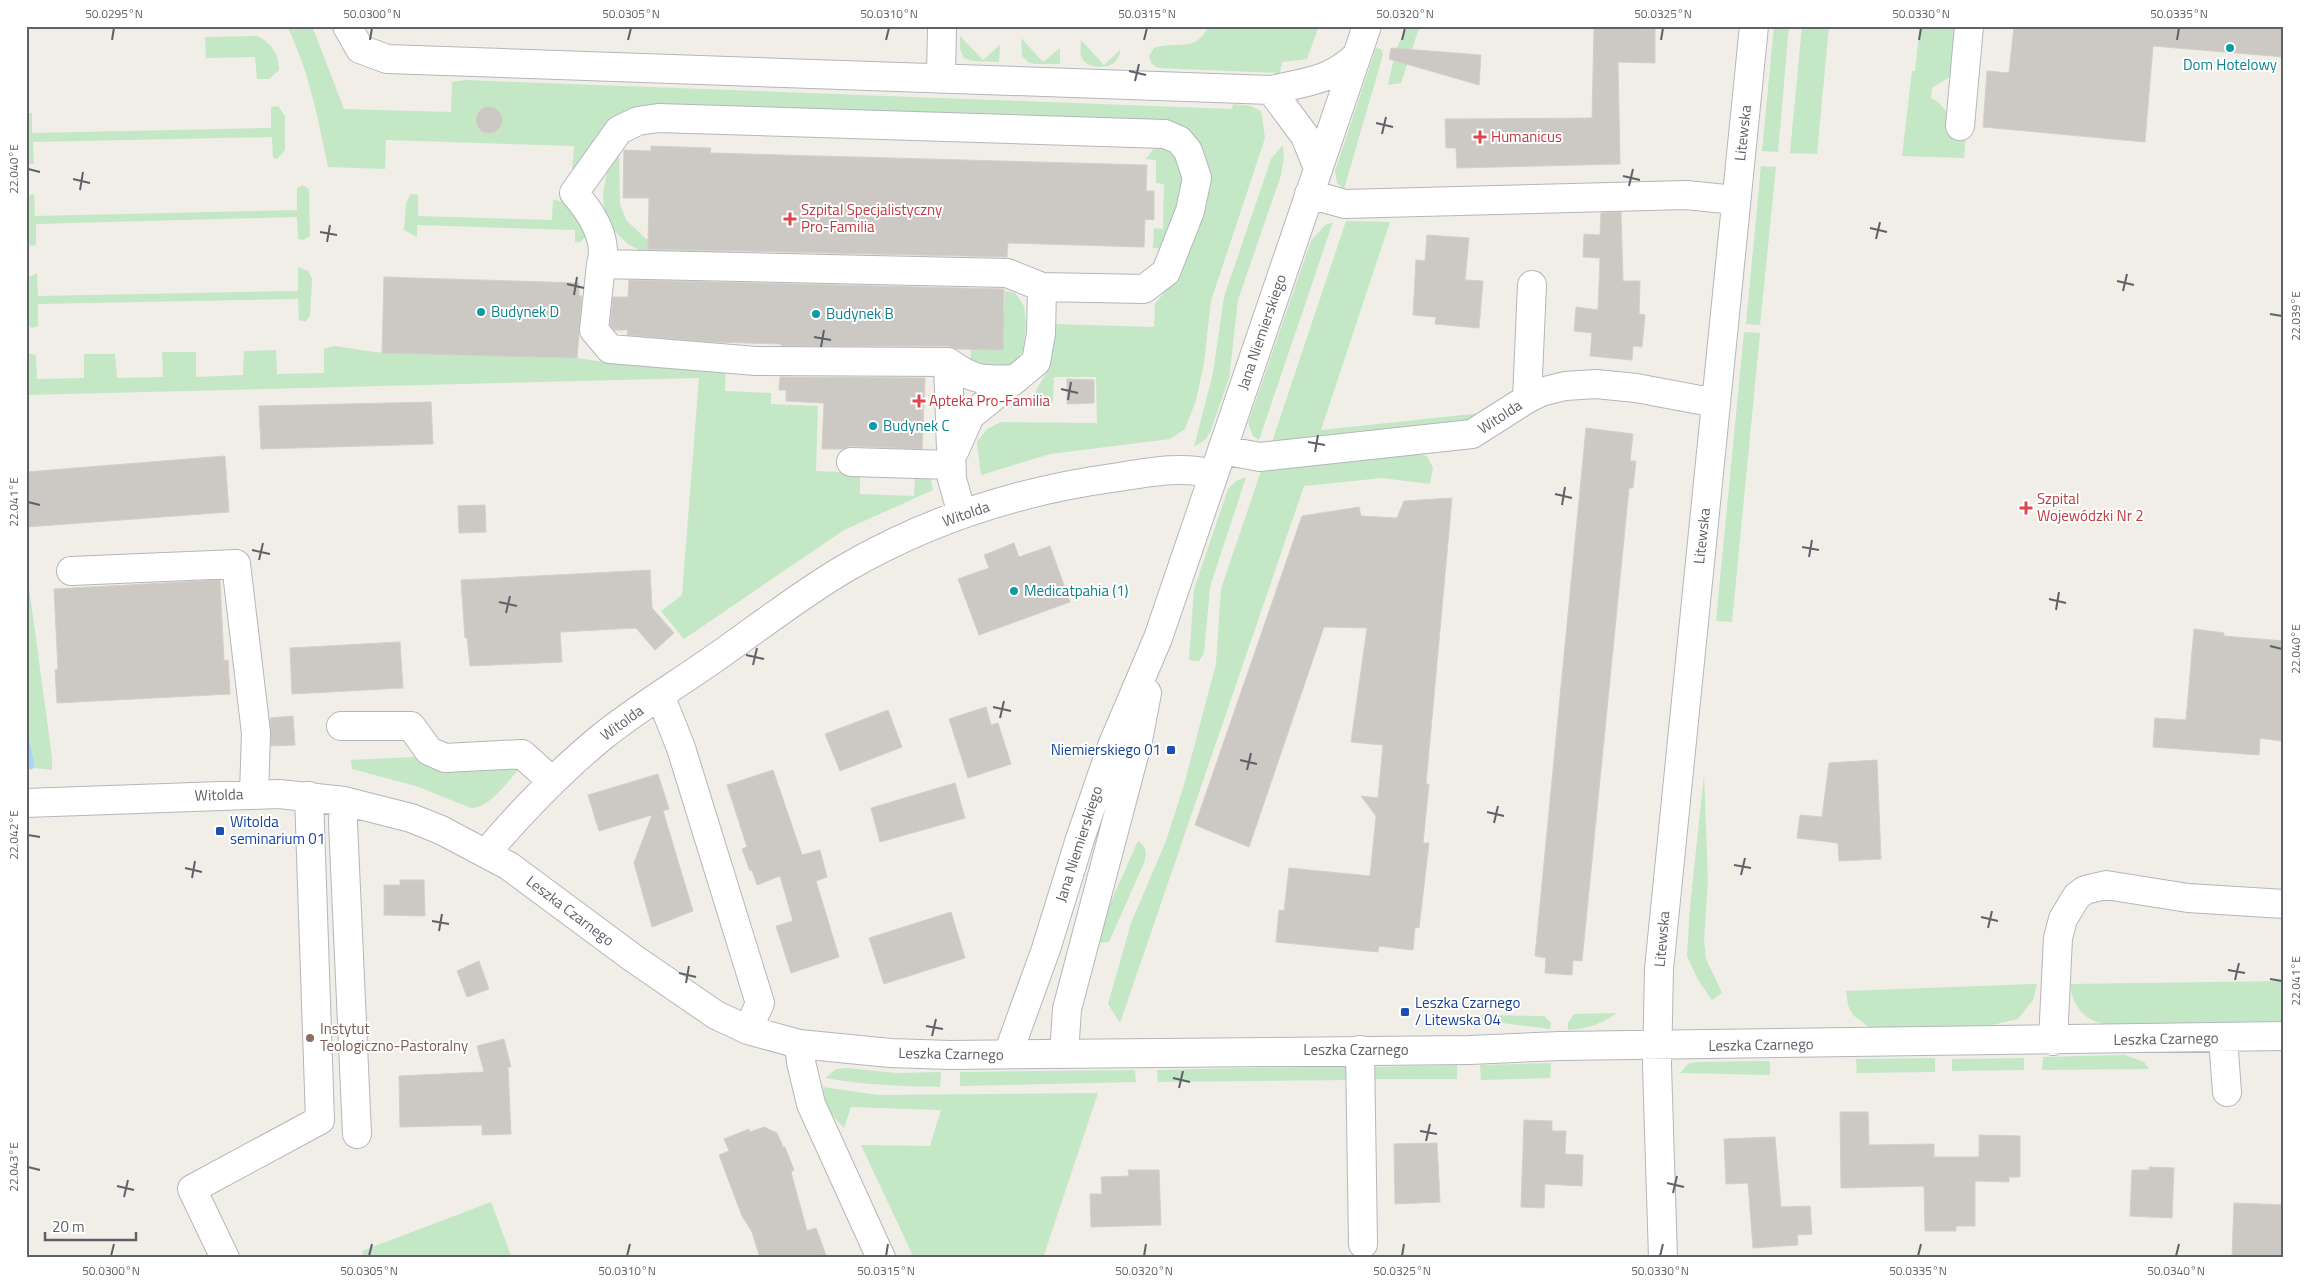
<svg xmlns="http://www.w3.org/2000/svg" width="2310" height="1284" viewBox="0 0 2310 1284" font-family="'Titillium Web',sans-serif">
<rect width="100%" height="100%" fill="#f0eee7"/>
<path fill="#c4e7c5" d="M 287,26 L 312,26 L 344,109 L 451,112 L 452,82 L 465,80 L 1232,109 L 1233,104 L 1251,106 L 1261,111 L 1265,138 L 1211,301 L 1204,363 L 1196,400 L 1185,429 L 1170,439 L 1050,454 L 981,475 L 977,442 L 987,429 L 1001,422 L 1097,423 L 1096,377 L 1054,377 L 1053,402 L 1038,401 L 1036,390 L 1050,367 L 1053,324 L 1154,327 L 1155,304 L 1177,276 L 1197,146 L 654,110 L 577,171 L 572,171 L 574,146 L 386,140 L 385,169 L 328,167 C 318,118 309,71 287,26 Z
M 1208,26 L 1319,26 L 1307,59 L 1282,62 L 1280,73 L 1158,68 L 1151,63 L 1149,56 L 1154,48 C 1174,40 1197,54 1208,26 Z
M 1408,26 L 1422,26 L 1418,31 L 1401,83 L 1388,85 L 1396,49 Z
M 1774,26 L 1789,26 L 1778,152 L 1762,151 Z
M 1802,26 L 1829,26 L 1817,154 L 1790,153 Z
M 1920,26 L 1963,26 L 1958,72 L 1932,88 L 1931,98 L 1939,103 L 1966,134 L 1964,158 L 1902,156 L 1912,71 L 1915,71 Z
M 257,36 C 271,42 279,54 279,70 L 269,79 L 257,79 L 255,57 L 206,58 L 205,37 Z
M 960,36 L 983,60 L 1000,45 L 999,62 L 973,61 L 964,58 L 960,49 Z
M 1021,38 L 1043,62 L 1060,48 L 1060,64 L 1034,64 L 1028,62 L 1022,56 Z
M 1081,40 L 1104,65 L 1120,50 C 1120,54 1119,58 1116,61 C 1110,69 1089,69 1083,60 C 1079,54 1081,47 1081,40 Z
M 1376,48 L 1381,49 L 1383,54 L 1380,65 L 1344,189 L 1337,183 L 1335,171 Z
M 278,106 L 285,116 L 285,150 L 277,159 L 273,158 L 272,137 L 33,142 L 34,164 L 26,164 L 26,113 L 32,113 L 32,133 L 271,128 L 271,107 Z
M 1157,144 L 1180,155 L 1187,176 L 1167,249 L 1153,248 L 1154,228 L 1163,229 L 1164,184 L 1156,183 L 1156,160 L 1146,159 Z
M 1283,145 L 1284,157 L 1281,175 L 1238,300 L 1229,378 L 1211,430 L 1206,439 L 1194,447 L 1213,373 L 1224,297 L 1271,159 Z
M 619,148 L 620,204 L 626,220 L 646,239 L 749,244 L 719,257 L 651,256 L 628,244 L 610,227 L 604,210 L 603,194 L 608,167 Z
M 1761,166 L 1776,167 L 1760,325 L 1746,324 Z
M 303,185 L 309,189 L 310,236 L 303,240 L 298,239 L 297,217 L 36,224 L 36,245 L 31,246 L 26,241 L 26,198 L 32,194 L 34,194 L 35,216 L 297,210 L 297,188 Z
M 411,194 L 418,195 L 418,216 L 552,220 L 553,200 C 572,200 579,220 588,235 L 580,242 L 575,242 L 575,230 L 417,225 L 417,237 L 404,230 L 406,203 Z
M 1346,221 L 1390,222 L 1321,430 L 1491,412 L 1482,419 L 1276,444 L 1272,442 Z
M 1333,222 L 1259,440 L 1253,436 L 1248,423 L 1311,241 L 1325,225 Z
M 298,267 L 308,271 L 312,279 L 310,316 L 305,322 L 299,320 L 298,299 L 38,304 L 38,326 L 32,328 L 26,324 L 26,279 L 37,273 L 38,296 L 298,291 Z
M 1005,291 L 1015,293 L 1024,306 L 1026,324 L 1023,350 L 1016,362 L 1005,371 L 970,368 L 971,349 L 1003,350 Z
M 1744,332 L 1760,333 L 1732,622 L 1716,621 Z
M 334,346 L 382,353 L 577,358 L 623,365 L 726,367 L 725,391 L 771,393 L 771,404 L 818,406 L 816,471 L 860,473 L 860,494 L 914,496 L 915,476 L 923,476 L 931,480 L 933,490 L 844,530 L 684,639 L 661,611 L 682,595 L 699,378 L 26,395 L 26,353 L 36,355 L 37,379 L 84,378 L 84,354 L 115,354 L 117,378 L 163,377 L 162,352 L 196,352 L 196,377 L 243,375 L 244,351 L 276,350 L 277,374 L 324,373 L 324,349 Z
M 1412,449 L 1414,453 L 1427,456 L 1433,468 L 1430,484 L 1382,478 L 1304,486 L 1120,1023 L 1108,1004 L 1131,923 L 1166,841 L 1184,785 L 1216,664 L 1221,589 L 1261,471 Z
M 1246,477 L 1210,587 L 1204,653 L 1199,661 L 1189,660 L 1194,589 L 1228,489 L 1236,481 Z
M 26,565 L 52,757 L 52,770 L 26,767 Z
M 414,757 L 426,764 L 511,766 L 519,769 C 506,783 491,807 471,808 L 416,786 L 352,769 L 351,760 Z
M 1704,775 L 1708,881 L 1704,940 L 1706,959 L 1722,993 L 1712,1000 L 1698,980 L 1687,956 L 1690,907 Z
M 1138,841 C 1147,848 1147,852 1144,863 L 1109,942 L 1098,943 L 1104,917 Z
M 2284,981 L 2284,1021 L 2108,1024 C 2086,1023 2072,1006 2070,984 Z
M 2037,984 L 2033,1000 L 2018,1019 L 1988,1026 L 1870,1028 L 1853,1015 L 1848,1005 L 1846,991 Z
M 1617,1013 C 1601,1024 1588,1029 1568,1030 L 1568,1023 L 1574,1014 Z
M 1481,1015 L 1544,1016 L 1551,1023 L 1550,1029 L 1479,1020 Z
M 2125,1055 L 2144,1062 L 2149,1069 L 2042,1070 L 2043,1057 Z
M 1935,1058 L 1935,1072 L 1857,1073 L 1856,1059 Z
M 2024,1058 L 2024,1070 L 1952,1071 L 1952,1059 Z
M 1770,1061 L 1770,1075 L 1680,1073 L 1688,1064 L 1695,1062 Z
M 1551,1063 L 1550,1078 L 1481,1080 L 1480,1065 Z
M 1457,1065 L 1457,1079 L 1369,1079 L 1368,1067 Z
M 1349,1066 L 1353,1080 L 1158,1082 L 1157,1070 Z
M 847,1068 L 896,1073 L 941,1072 L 940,1087 C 901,1086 864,1085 825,1078 L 836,1069 Z
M 1135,1070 L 1136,1082 L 960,1086 L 960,1072 Z
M 823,1087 L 878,1095 L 1098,1093 L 1043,1258 L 914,1258 L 861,1145 L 930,1146 L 941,1110 L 851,1107 L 844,1128 C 831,1115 825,1105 823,1087 Z
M 491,1202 L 512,1258 L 364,1258 L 362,1251 Z"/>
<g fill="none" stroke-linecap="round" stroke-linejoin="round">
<path stroke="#a9d6fe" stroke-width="9" d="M 26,745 L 30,765"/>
</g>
<path fill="#ccc8c4" stroke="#d5d0c5" d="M 2014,26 L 2284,26 L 2284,57 L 2153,46 L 2145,142 L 1983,127 L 1987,71 L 2009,73 Z
M 1594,28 L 1655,29 L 1655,63 L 1618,62 L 1620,164 L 1457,168 L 1456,148 L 1446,148 L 1445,119 L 1592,118 Z
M 1391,48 L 1481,55 L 1479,85 L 1389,59 Z
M476 120a13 13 0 1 1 26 0a13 13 0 1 1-26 0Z
M 651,146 L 711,148 L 710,153 L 1147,165 L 1146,191 L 1154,191 L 1154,220 L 1145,219 L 1144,247 L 1008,243 L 1007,257 L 648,249 L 649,198 L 623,198 L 624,150 L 651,151 Z
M 1621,212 L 1623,281 L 1640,281 L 1639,314 L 1645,315 L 1642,347 L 1633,346 L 1632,360 L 1590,356 L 1592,333 L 1574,331 L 1576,307 L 1598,310 L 1600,258 L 1583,257 L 1584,234 L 1600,235 L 1601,213 Z
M 1427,235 L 1469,238 L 1465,280 L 1483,281 L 1479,328 L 1435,324 L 1436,317 L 1413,315 L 1416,260 L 1425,261 Z
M 384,277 L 579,283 L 579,296 L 582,296 L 577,358 L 382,353 Z
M 629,280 L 1004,289 L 1003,350 L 956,349 L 948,346 L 781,346 L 781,344 L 711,342 L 627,335 L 628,330 L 614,330 L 610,325 L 613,297 L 628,297 Z
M 780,377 L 925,378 L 922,449 L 851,446 L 842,449 L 822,449 L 824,403 L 786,401 L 786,390 L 779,390 Z
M 1067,379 L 1094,380 L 1094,403 L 1067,404 Z
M 431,402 L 433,444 L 261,449 L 259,406 Z
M 1586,428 L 1633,434 L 1630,461 L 1636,461 L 1633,488 L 1629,488 L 1582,961 L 1573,960 L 1572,975 L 1545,973 L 1546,958 L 1535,956 Z
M 225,456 L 229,512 L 26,527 L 26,472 Z
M 1452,498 L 1426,784 L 1429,784 L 1423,843 L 1429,843 L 1419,928 L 1415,927 L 1413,950 L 1379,946 L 1378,952 L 1276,942 L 1279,910 L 1284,911 L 1289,868 L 1370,876 L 1376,816 L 1361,796 L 1378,798 L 1383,745 L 1351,742 L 1367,628 L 1324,627 L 1249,847 L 1195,825 L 1302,516 L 1359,507 L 1361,516 L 1397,518 L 1404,501 Z
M 485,505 L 486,532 L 459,533 L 458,506 Z
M 1014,543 L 1019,557 L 1050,546 L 1070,602 L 979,635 L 958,579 L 989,568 L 984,555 Z
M 650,570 L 652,608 L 674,633 L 655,650 L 636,628 L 560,632 L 562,662 L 470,666 L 467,637 L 465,638 L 461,580 Z
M 220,580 L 224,661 L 228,660 L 230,694 L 57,703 L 55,670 L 58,669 L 54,589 Z
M 2194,629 L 2224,633 L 2224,636 L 2284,641 L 2284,726 L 2281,741 L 2260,738 L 2259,755 L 2153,747 L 2155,718 L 2186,720 Z
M 400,642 L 403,688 L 292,694 L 290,648 Z
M 986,707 L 991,725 L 998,723 L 1011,764 L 968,778 L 949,719 Z
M 888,710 L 902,747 L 840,771 L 825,734 Z
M 293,716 L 295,745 L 271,746 L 270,718 Z
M 1877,760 L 1881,859 L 1839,861 L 1838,843 L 1797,838 L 1800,815 L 1822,817 L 1829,763 Z
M 773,770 L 802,855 L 820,850 L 827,877 L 816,881 L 839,957 L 791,973 L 776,926 L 793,921 L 780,876 L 757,885 L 752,870 L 750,871 L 742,849 L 747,847 L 727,785 Z
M 658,774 L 669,809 L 663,811 L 693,911 L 652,927 L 634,863 L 652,815 L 599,831 L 588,795 Z
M 955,783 L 965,818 L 880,842 L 871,808 Z
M 400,880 L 424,880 L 425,916 L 384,915 L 384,885 L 400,885 Z
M 951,912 L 965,958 L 884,984 L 869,938 Z
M 479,961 L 489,989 L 467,997 L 457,971 Z
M 504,1039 L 511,1067 L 508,1067 L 511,1134 L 482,1135 L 482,1125 L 400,1127 L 399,1076 L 484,1072 L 477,1046 Z
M 1840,1112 L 1868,1112 L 1869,1145 L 1934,1144 L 1934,1157 L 1979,1157 L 1979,1135 L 2020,1136 L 2020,1177 L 2009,1177 L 2009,1182 L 1975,1181 L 1975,1226 L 1956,1226 L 1956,1231 L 1925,1231 L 1924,1186 L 1841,1188 Z
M 1524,1120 L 1552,1121 L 1552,1131 L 1566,1131 L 1565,1154 L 1583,1155 L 1582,1186 L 1545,1184 L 1544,1208 L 1521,1207 Z
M 764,1127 L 777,1133 L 783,1147 L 785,1147 L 794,1170 L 791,1172 L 807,1231 L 816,1228 L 827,1258 L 760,1258 L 752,1232 L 742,1216 L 719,1155 L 729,1151 L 724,1139 L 749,1129 L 750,1132 Z
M 1775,1137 L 1781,1207 L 1810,1206 L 1812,1234 L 1797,1235 L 1798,1245 L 1753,1248 L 1748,1183 L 1726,1184 L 1724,1139 Z
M 1437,1143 L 1440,1202 L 1395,1204 L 1394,1144 Z
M 2149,1167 L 2174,1168 L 2172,1218 L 2130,1216 L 2132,1170 L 2149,1170 Z
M 1128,1170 L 1159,1170 L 1161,1225 L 1091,1227 L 1090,1194 L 1102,1194 L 1101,1177 L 1129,1176 Z
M 2234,1203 L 2284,1205 L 2284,1258 L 2232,1258 Z"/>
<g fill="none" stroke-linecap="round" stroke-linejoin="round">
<g stroke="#b4b6bb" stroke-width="30">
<path id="minor" d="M 347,26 L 360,49 L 387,59 L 1271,90 C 1305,82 1330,81 1355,57
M 941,79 L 942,26
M 1271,90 L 1305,136 L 1318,168
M 1960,126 L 1969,26
M 1309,194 L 1345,204 L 1686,195 L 1735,200
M 601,264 L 1007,273 L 1042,287 L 1144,289 L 1166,272 L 1190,211 L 1197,178 L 1188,151 L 1179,140 L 1165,134 L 658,118 L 638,121 L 619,130 L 574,193 C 590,211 609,239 601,264 L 594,330 L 610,349 L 756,361 L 948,362 L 952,479 L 962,514
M 948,362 C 976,382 983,380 1016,379
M 1527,399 L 1532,285
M 1222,450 L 1260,457 L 1472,434 L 1527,399 L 1541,392 L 1565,386 L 1596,384 L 1636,388 L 1716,403
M 954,452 L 970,416 L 1036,362 L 1041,334 L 1042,287
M 851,462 L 951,465
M 71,571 L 236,564 L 256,733 L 254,794
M 660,695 L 681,748 L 760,1003 L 748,1030
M 341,726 L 411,726 L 429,751 L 445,758 L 522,754 L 552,781
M 344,801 L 343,823 L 357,1134
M 26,803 L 279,794 L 344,801 L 411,818 L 441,830 L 509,866 L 633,958 L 716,1015 L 748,1030 L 799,1044 L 890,1053 L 950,1055 L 1469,1050 L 1560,1046 L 2284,1036
M 486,853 C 522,811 560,771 603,736 C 638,708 678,684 715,658 C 758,628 800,595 844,569 C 926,521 1019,491 1112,478 C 1145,473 1182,465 1213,474
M 2223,1038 L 2227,1092
M 2053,1041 L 2058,938 L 2063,919 L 2072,904 L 2077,896 L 2085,890 L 2106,885 L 2188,898 L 2284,904
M 799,1044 L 801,1062 L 811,1104 L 881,1258
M 1360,1050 L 1363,1244
M 1008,1054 L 1046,949 L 1080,839 L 1112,746 L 1158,638 L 1367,26
M 1064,1054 L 1067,1009 L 1138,740 L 1147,693
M 225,1258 L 192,1189 L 320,1120 L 309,796
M 1663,1258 L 1657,1065 L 1659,969 L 1754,26"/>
</g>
<use href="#minor" stroke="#fff" stroke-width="28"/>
</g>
<path fill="none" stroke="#5e6167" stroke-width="2" d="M 112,40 L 114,28M 370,40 L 372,28M 628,40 L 631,28M 886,40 L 889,28M 1144,40 L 1147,28M 1402,40 L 1405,28M 1661,40 L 1663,28M 1919,40 L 1921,28M 2177,40 L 2179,28M 1129,71 L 1146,75M 1135,81 L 1139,64M 1376,123 L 1393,127M 1382,134 L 1386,117M 28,169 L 40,172M 1623,176 L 1640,180M 73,179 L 90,183M 1629,186 L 1633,169M 80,190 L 83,172M 1870,228 L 1887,232M 320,232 L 337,235M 1876,239 L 1880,222M 327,242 L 330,225M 2117,281 L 2134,285M 567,284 L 584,288M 2123,291 L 2127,274M 574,295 L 577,277M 2270,314 L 2282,316M 814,337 L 831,340M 821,347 L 824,330M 1061,389 L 1078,393M 1068,400 L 1071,382M 1308,442 L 1325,445M 1315,452 L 1318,435M 1555,494 L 1572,498M 28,502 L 40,505M 1562,505 L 1565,487M 1802,547 L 1819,550M 252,550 L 270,554M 1809,557 L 1812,540M 259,560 L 263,543M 2049,599 L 2066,603M 499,602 L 517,606M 2056,610 L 2059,592M 506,613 L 510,596M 2270,646 L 2282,649M 746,655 L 764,659M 753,665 L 757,648M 993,707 L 1011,711M 1000,718 L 1004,701M 1240,760 L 1257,764M 1247,770 L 1251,753M 1487,812 L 1504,816M 1494,823 L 1498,806M 28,835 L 40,837M 1734,865 L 1751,868M 185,868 L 202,872M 1741,875 L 1745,858M 192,878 L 195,861M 1981,917 L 1998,921M 432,921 L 449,924M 1988,928 L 1992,911M 439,931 L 442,914M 2228,970 L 2245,973M 679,973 L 696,977M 2270,979 L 2282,981M 2235,980 L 2239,963M 686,983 L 689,966M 926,1026 L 943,1029M 932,1036 L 936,1019M 1173,1078 L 1190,1082M 1179,1088 L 1183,1071M 1420,1131 L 1437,1134M 1426,1141 L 1430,1124M 28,1167 L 40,1170M 1667,1183 L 1684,1187M 117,1186 L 134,1190M 1673,1193 L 1677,1176M 124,1197 L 128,1180M 111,1256 L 114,1244M 369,1256 L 372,1244M 627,1256 L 630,1244M 886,1256 L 888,1244M 1144,1256 L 1146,1244M 1402,1256 L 1404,1244M 1660,1256 L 1663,1244M 1918,1256 L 1921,1244M 2176,1256 L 2179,1244"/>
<g fill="#0f9aa8" stroke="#fff" stroke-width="2">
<circle cx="2230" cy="48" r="5"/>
<circle cx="481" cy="312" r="5"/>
<circle cx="816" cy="314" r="5"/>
<circle cx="873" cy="426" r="5"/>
<circle cx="1014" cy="591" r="5"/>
</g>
<g fill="#e0444e" stroke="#fff" stroke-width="2">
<path d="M1477.5 129.5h5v5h5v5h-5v5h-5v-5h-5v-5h5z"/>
<path d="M787.5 211.5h5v5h5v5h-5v5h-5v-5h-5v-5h5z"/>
<path d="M916.5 393.5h5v5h5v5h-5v5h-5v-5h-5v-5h5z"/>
<path d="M2023.5 500.5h5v5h5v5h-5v5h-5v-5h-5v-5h5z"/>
</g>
<g fill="#1a4fb4" stroke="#fff" stroke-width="2">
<rect x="1166" y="745" width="10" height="10" rx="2.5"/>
<rect x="215" y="826" width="10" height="10" rx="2.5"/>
<rect x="1400" y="1007" width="10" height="10" rx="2.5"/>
</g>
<circle fill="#8d6e63" stroke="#fff" stroke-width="2" cx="310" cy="1038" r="5"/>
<g text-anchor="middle" stroke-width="4" stroke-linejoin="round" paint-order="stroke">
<g font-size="15" fill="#0d838f" stroke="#fff" text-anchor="start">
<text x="2230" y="70" text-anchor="middle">Dom Hotelowy</text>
<text x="491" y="317">Budynek D</text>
<text x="826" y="319">Budynek B</text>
<text x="883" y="431">Budynek C</text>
<text x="1024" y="596">Medicatpahia (1)</text>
</g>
<g font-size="15" fill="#5e6167" stroke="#fff">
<text transform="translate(1743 133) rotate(-84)" y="5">Litewska</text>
<text transform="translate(1262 332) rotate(-71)" y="5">Jana Niemierskiego</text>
<text transform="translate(1500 417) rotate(-33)" y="5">Witolda</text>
<text transform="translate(966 514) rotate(-19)" y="5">Witolda</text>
<text transform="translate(1702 536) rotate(-84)" y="5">Litewska</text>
<text transform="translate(622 723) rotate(-36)" y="5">Witolda</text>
<text transform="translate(219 795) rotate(-2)" y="5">Witolda</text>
<text transform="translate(1079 844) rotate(-72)" y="5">Jana Niemierskiego</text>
<text transform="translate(570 911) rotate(37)" y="5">Leszka Czarnego</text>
<text transform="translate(1662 939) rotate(-85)" y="5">Litewska</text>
<text transform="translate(2166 1039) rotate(-1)" y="5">Leszka Czarnego</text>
<text transform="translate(1761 1045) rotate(-1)" y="5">Leszka Czarnego</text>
<text x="1356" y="1055">Leszka Czarnego</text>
<text transform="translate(951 1054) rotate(1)" y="5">Leszka Czarnego</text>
</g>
<g font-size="15" fill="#be3a42" stroke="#fff" text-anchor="start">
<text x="1491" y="142">Humanicus</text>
<text x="801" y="215">Szpital Specjalistyczny<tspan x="801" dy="17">Pro-Familia</tspan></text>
<text x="929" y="406">Apteka Pro-Familia</text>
<text x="2037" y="504">Szpital<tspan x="2037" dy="17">Wojewódzki Nr 2</tspan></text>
</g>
<g font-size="15" fill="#164399" stroke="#fff" text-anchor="start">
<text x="1161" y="755" text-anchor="end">Niemierskiego 01</text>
<text x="230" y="827">Witolda<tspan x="230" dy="17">seminarium 01</tspan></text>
<text x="1415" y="1008">Leszka Czarnego<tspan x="1415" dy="17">/ Litewska 04</tspan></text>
</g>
<g font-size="15" fill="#785e54" stroke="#fff" text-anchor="start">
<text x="320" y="1034">Instytut<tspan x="320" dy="17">Teologiczno-Pastoralny</tspan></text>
</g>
</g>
<rect width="2310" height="1284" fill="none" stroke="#ffffff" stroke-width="55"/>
<path d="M45 1232v8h91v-8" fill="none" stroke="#5e6167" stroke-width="2.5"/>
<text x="52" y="1232" font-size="15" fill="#5e6167" stroke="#ffffff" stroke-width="4" paint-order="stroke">20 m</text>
<rect x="28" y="28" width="2254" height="1228" fill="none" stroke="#5e6167" stroke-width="2"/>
<g font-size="12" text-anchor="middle" fill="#5e6167">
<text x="114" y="18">50.0295°N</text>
<text x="372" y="18">50.0300°N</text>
<text x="631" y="18">50.0305°N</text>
<text x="889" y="18">50.0310°N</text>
<text x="1147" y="18">50.0315°N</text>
<text x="1405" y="18">50.0320°N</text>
<text x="1663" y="18">50.0325°N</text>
<text x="1921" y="18">50.0330°N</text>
<text x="2179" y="18">50.0335°N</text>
<text transform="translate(14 169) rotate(-90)" y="4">22.040°E</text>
<text transform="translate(2296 316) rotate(-90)" y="4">22.039°E</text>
<text transform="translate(14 502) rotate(-90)" y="4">22.041°E</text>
<text transform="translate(2296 649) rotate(-90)" y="4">22.040°E</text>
<text transform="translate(14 835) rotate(-90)" y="4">22.042°E</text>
<text transform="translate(2296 981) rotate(-90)" y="4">22.041°E</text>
<text transform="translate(14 1167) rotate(-90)" y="4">22.043°E</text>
<text x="111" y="1275">50.0300°N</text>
<text x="369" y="1275">50.0305°N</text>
<text x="627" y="1275">50.0310°N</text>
<text x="886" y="1275">50.0315°N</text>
<text x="1144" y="1275">50.0320°N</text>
<text x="1402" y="1275">50.0325°N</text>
<text x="1660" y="1275">50.0330°N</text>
<text x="1918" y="1275">50.0335°N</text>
<text x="2176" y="1275">50.0340°N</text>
</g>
</svg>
